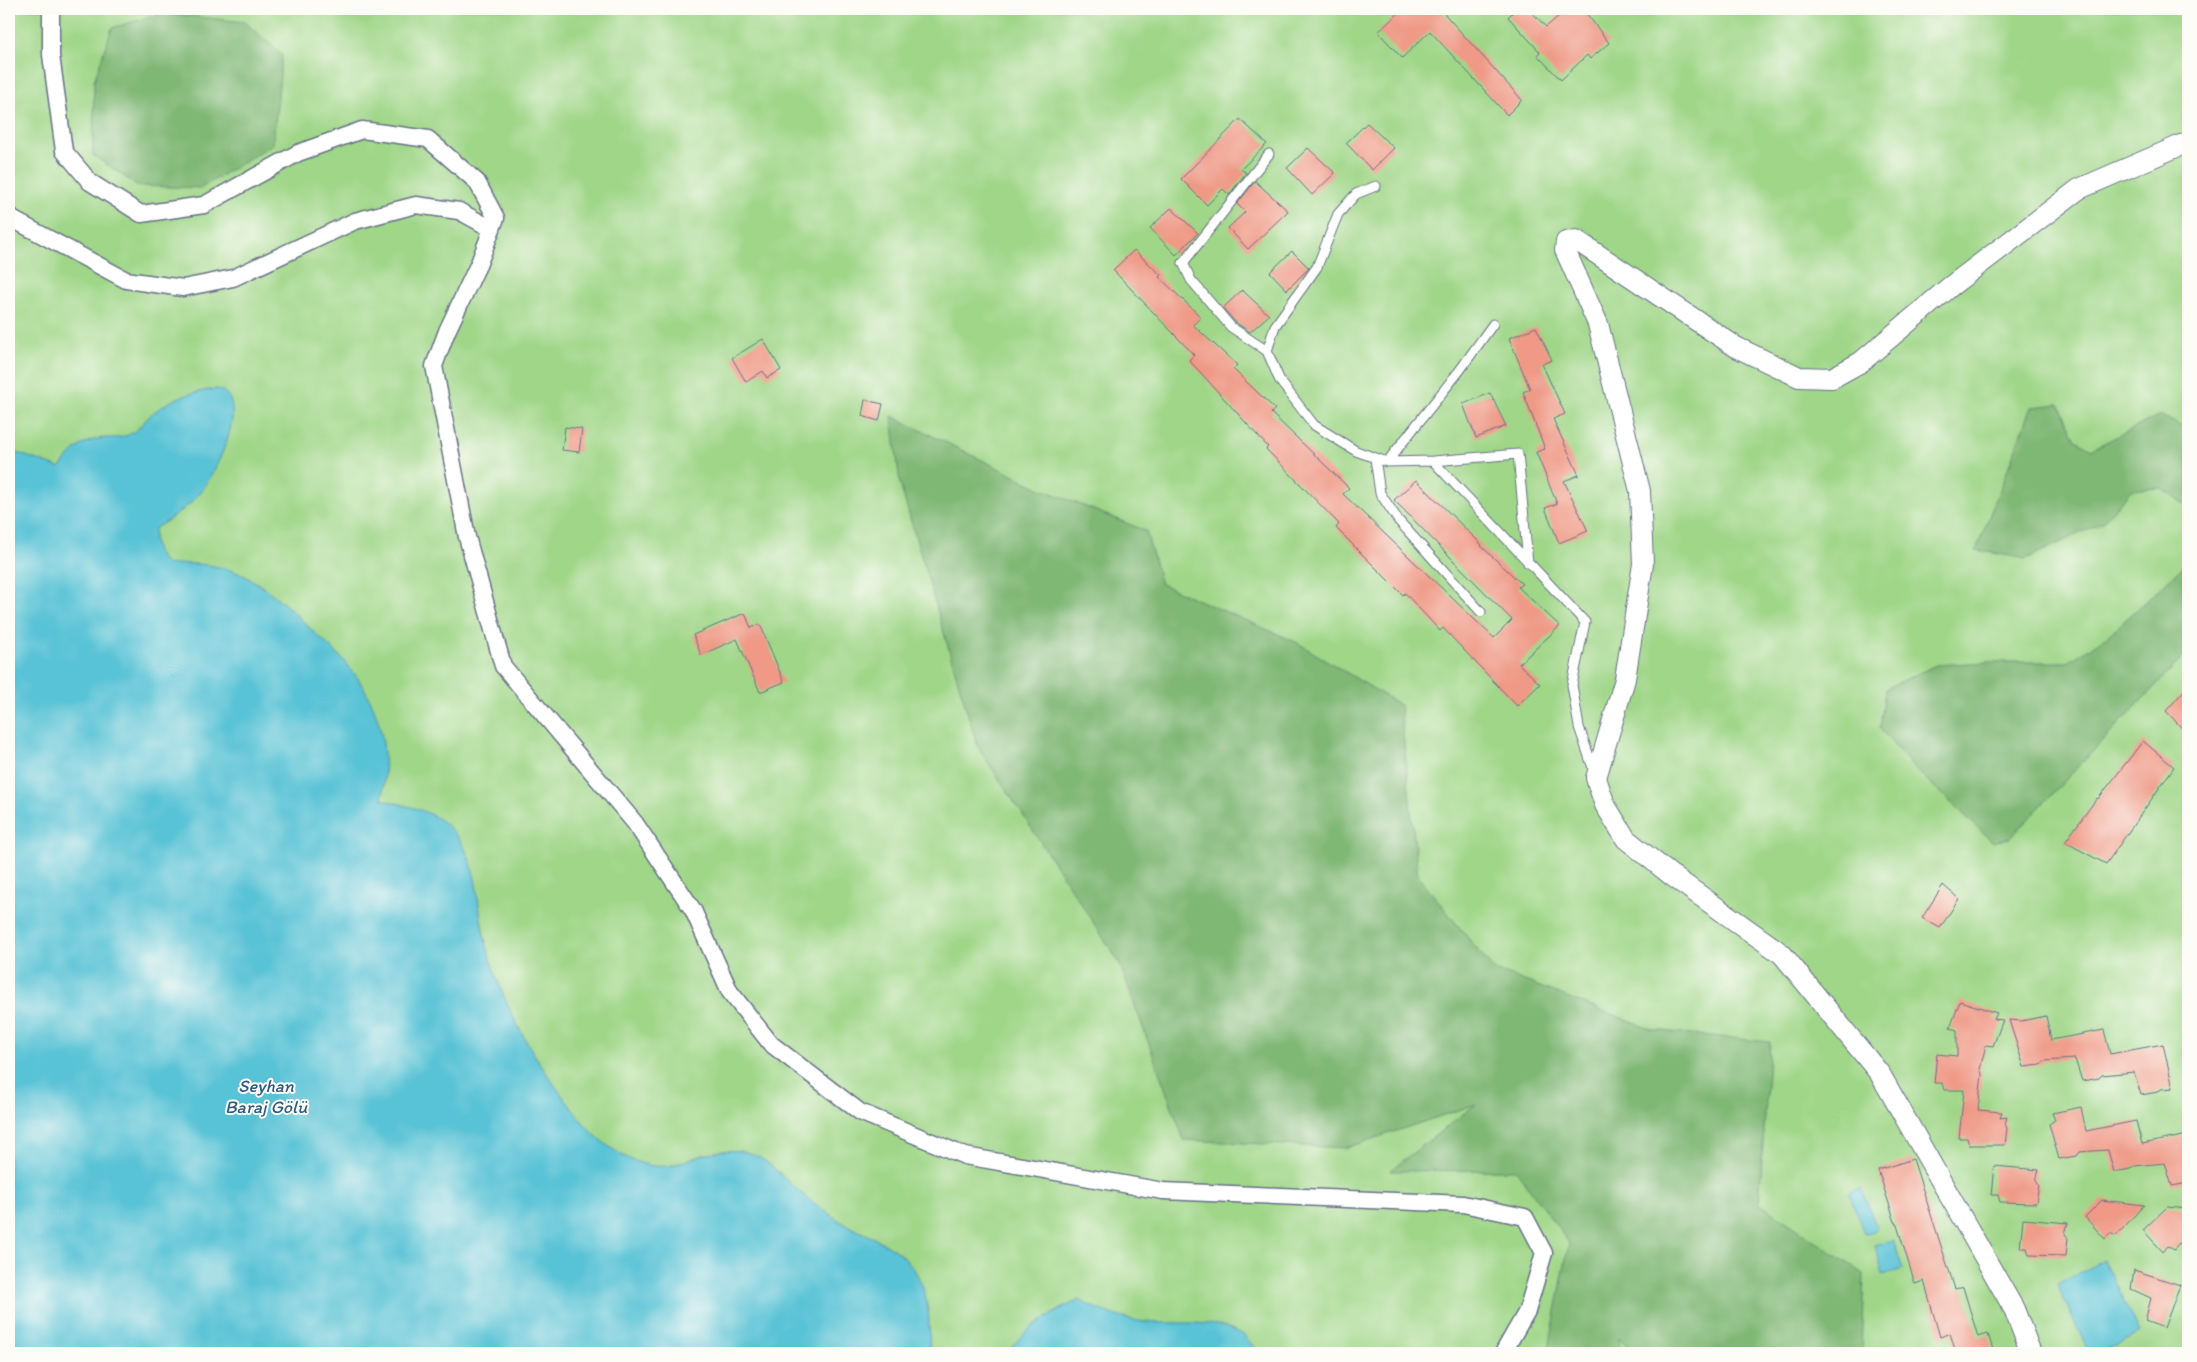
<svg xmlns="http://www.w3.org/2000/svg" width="2197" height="1362" viewBox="0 0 2197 1362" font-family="Itim,sans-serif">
<rect width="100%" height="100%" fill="#fdfcf7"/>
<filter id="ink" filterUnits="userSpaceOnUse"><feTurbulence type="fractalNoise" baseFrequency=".02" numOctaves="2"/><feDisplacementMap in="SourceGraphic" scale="10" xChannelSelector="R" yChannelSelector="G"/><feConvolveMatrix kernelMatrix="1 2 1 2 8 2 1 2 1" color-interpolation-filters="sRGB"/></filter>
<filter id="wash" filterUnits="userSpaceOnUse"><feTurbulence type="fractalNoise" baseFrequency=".0096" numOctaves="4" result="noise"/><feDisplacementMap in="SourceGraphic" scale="20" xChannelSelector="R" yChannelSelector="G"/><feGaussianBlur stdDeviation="1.12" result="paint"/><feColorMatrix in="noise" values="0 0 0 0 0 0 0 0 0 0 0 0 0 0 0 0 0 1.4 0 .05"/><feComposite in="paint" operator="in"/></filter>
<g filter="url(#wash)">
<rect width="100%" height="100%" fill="#f2e9d1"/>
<path fill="#9fd687" stroke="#5d8272" d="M 9,9 L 2188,9 L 2188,1353 L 9,1353 Z"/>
<path fill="#7fb774" stroke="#4d7369" d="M 162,13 L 245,22 L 282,55 L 273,144 L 201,188 L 138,186 L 93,155 L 94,81 L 112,28 Z
M 2059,404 L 2076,440 L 2092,449 L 2160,415 L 2188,430 L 2188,507 L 2162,488 L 2131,490 L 2103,522 L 2026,559 L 1976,550 L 2032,407 Z
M 892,416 L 1039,488 L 1146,531 L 1161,584 L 1296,642 L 1400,705 L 1418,876 L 1493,969 L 1653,1030 L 1770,1042 L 1759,1203 L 1864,1274 L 1861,1353 L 1632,1353 L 1619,1337 L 1620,1353 L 1548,1353 L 1569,1243 L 1516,1170 L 1390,1171 L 1476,1104 L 1346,1148 L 1184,1140 L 1119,962 L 977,745 L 900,484 Z
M 2188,562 L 2188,652 L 2010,838 L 1993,842 L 1911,765 L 1880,729 L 1885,689 L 1936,665 L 1989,662 L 2068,662 L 2108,636 Z"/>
<path fill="#59c2d6" stroke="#3a789a" d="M 218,389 C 253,400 215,473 201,492 C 188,507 173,518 155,528 C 152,542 156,555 167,565 C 234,558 262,582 307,625 C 319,638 334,649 345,662 C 380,702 390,748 382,799 C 411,808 435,809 456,835 C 480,865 476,903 485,939 C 500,1000 528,1050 565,1099 C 577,1115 588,1130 603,1142 C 623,1158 650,1172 676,1164 C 697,1157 717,1148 740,1151 C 764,1154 777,1172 794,1187 C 808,1199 824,1211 840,1221 C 865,1236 895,1243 913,1268 C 930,1293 930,1324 929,1353 L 9,1353 L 9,450 L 60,468 C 71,451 85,439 106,438 C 115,438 123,438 132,433 C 141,428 146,418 154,412 C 173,397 195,391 218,389 Z
M 1862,1188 L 1877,1230 L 1864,1234 L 1849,1192 Z
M 1893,1240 L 1903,1269 L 1883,1275 L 1875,1245 Z
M 2104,1260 L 2139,1333 L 2100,1353 L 2089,1353 L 2057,1284 Z
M 1079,1300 C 1100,1311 1121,1319 1145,1322 C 1176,1325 1211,1318 1240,1333 C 1248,1337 1253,1347 1258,1353 L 1008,1353 C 1025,1326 1052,1314 1079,1300 Z"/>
<g id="blocks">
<path fill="#ef9986" d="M 1403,9 L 1440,9 L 1522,100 L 1507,115 L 1430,31 L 1402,58 L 1378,32 Z
M 1516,9 L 1529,9 L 1546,27 L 1567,9 L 1583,9 L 1609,43 L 1590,59 L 1587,55 L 1561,80 L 1537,55 L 1540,52 L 1508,17 Z
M 1240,119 L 1267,144 L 1241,169 L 1246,173 L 1229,195 L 1223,189 L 1207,205 L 1181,179 Z
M 1367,123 L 1394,148 L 1372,170 L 1346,143 Z
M 1308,148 L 1335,173 L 1312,195 L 1287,168 Z
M 1255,181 L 1288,211 L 1248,249 L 1228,228 L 1245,212 L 1237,204 Z
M 1171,208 L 1198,233 L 1176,255 L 1150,228 Z
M 1134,250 L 1161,275 L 1159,277 L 1201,317 L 1193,325 L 1237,365 L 1233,369 L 1275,409 L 1271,413 L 1349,488 L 1343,494 L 1494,638 L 1512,620 L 1394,500 L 1416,480 L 1482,545 L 1481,546 L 1522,584 L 1518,587 L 1560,626 L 1519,664 L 1540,684 L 1517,706 L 1443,628 L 1440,631 L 1405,593 L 1403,595 L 1336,528 L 1339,524 L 1266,449 L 1268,447 L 1189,360 L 1194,355 L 1113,270 Z
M 1292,251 L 1309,268 L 1287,290 L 1270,272 Z
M 1242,290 L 1269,315 L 1250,332 L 1235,322 L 1223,308 Z
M 1536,327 L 1552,360 L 1542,364 L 1565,414 L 1553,419 L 1579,475 L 1564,481 L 1588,531 L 1559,543 L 1545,508 L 1557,504 L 1536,452 L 1545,449 L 1523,392 L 1530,389 L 1509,338 Z
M 763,339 L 781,370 L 767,378 L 763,371 L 746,382 L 732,358 Z
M 1490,393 L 1506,426 L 1476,438 L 1463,404 Z
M 865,400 L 883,404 L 879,421 L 862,416 Z
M 565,427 L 582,429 L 579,452 L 562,450 Z
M 745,613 L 751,628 L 760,624 L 784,682 L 760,692 L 737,639 L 701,655 L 693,635 Z
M 2188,686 L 2188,735 L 2166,711 Z
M 2143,741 L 2174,767 L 2106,864 L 2065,842 L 2097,798 L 2098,799 Z
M 1943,885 L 1959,899 L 1940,928 L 1922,918 Z
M 1960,1001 L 1997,1013 L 1994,1019 L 2003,1020 L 1993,1046 L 1986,1045 L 1980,1069 L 1982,1074 L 1978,1110 L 2002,1112 L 2000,1118 L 2007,1117 L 2005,1124 L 2007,1128 L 2005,1145 L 1969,1145 L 1967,1138 L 1959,1138 L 1964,1090 L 1944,1090 L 1942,1083 L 1934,1083 L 1937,1054 L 1957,1056 L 1957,1030 L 1950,1028 Z
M 2046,1016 L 2051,1040 L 2104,1030 L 2110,1054 L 2163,1044 L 2173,1088 L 2161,1089 L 2158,1092 L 2141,1095 L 2134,1072 L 2102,1075 L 2099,1078 L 2082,1081 L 2075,1059 L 2044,1061 L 2041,1065 L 2024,1067 L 2009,1020 L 2021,1021 Z
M 2081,1107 L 2086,1131 L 2136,1121 L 2142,1144 L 2188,1135 L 2188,1183 L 2172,1186 L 2165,1163 L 2134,1166 L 2131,1169 L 2114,1172 L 2108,1150 L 2079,1152 L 2076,1156 L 2059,1159 L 2049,1124 L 2055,1120 L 2052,1113 Z
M 1913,1159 L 1955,1289 L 1963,1287 L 1978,1337 L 1988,1334 L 1994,1353 L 1956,1353 L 1950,1333 L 1940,1337 L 1924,1281 L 1915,1284 L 1896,1222 L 1895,1222 L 1878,1170 Z
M 1994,1166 L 2039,1170 L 2036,1181 L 2039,1185 L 2036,1203 L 2000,1202 L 1998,1195 L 1991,1195 Z
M 2102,1200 L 2144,1205 L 2116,1236 L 2110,1233 L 2105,1239 L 2085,1217 Z
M 2167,1207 L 2188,1209 L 2188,1233 L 2174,1250 L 2168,1246 L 2163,1252 L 2143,1230 Z
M 2023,1219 L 2068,1223 L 2065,1234 L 2068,1238 L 2066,1256 L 2029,1255 L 2027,1248 L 2020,1248 Z
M 2134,1270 L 2180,1285 L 2164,1328 L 2145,1321 L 2151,1298 L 2131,1289 Z"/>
</g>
</g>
<g filter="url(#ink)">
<use href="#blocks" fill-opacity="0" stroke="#667086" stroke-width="1"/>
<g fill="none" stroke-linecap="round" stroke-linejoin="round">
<g stroke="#667086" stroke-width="11">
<path id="service" d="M 1269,154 L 1183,263 L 1191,280 L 1231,327 L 1267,351 L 1280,381 L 1314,425 L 1356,451 L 1387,462 L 1433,461 L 1518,454 L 1528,563
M 1267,351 L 1275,326 L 1317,267 L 1338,214 L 1356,194 L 1376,186
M 1375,458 L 1380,493 L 1398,520 L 1481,612
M 1433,461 L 1585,622 L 1572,685 L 1579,727 L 1594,771
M 1387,462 L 1460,370 L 1493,324"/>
</g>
<g stroke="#667086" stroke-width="19">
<path id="minor" d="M 51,9 L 51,55 L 64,151 L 90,182 L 141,214 L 204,205 L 298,153 L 362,130 L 428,139 L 477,182 L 496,218 L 479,263 L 447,331 L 434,366 L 467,537 L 503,666 L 635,823 L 693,910 L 730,992 L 771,1044 L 860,1112 L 965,1156 L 1163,1191 L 1463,1204 L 1525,1217 L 1544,1253 L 1527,1311 L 1503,1353
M 9,214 L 14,220 L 126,280 L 183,288 L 233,278 L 355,221 L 416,205 L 459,211 L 492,229"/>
</g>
<g stroke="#667086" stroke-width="22">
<path id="tertiary" d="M 2031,1353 L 2014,1309 L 1880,1074 L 1782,954 L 1671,875 L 1626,839 L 1605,805 L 1596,778 L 1625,679 L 1643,564 L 1640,491 L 1598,324 L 1565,250 L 1566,242 L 1576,240 L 1736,347 L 1799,377 L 1832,378 L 1861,362 L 1951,286 L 2079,189 L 2181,145 L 2188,144"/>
</g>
<use href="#service" stroke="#fff" stroke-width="9"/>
<use href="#minor" stroke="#fff" stroke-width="16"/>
<use href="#tertiary" stroke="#fff" stroke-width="20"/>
</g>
</g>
<g text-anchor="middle" stroke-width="4" stroke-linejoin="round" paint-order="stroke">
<g font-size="18" font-style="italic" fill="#2e5b82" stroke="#fdfcf7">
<text x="266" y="1092">Seyhan<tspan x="266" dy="21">Baraj Gölü</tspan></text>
</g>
</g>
<rect width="2197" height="1362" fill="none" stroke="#fdfcf7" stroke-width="30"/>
</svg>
